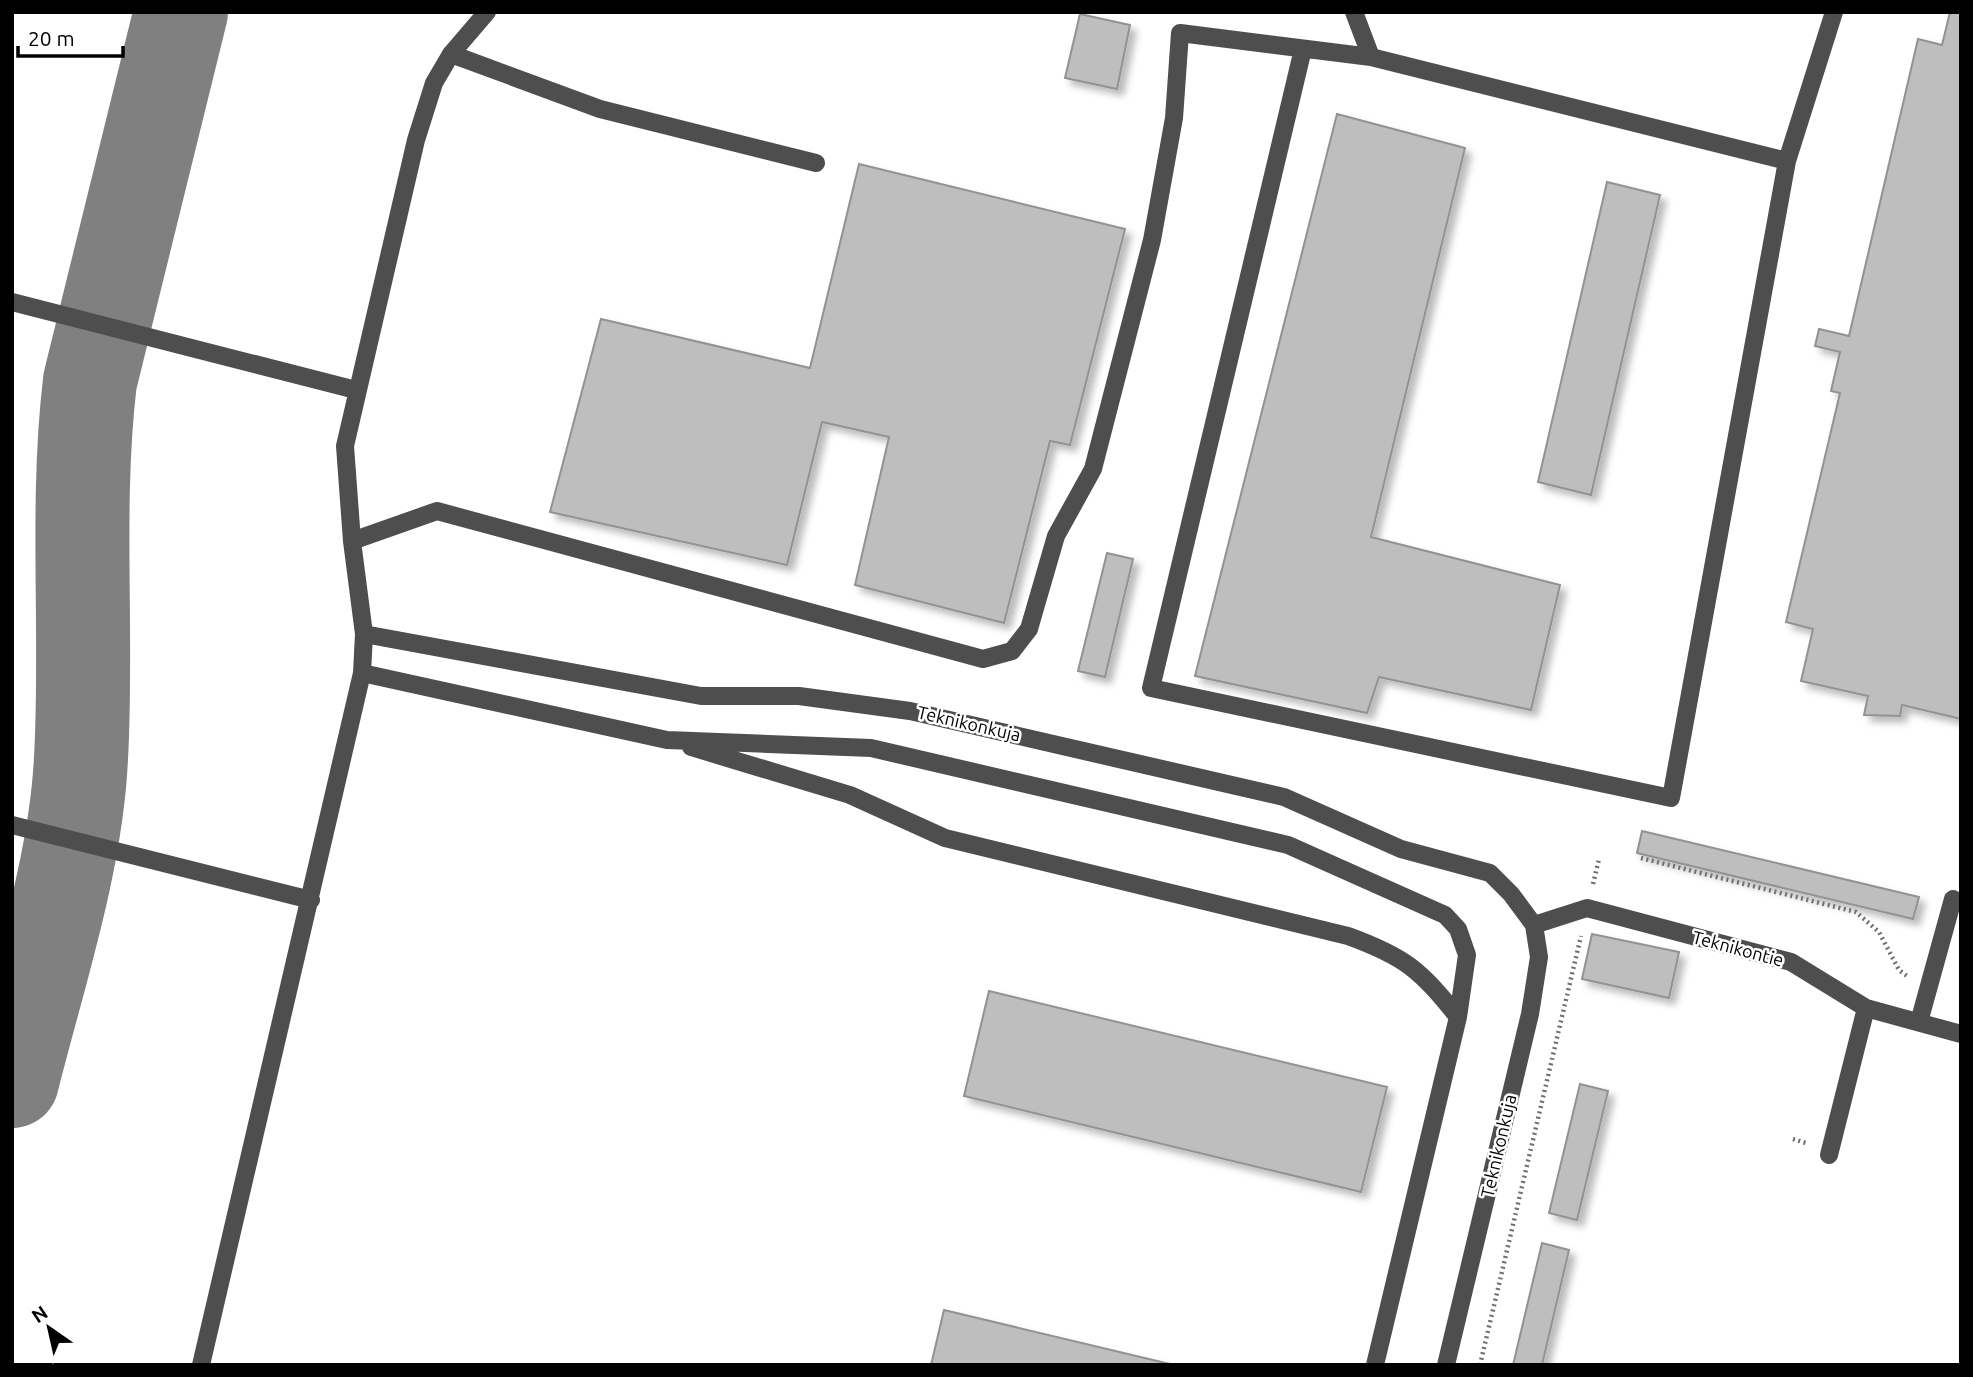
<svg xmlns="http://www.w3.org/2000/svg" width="1973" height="1377" viewBox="0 0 1973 1377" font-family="Ubuntu,sans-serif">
<defs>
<filter id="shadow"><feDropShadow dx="6" dy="6" stdDeviation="3.5" flood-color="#0004"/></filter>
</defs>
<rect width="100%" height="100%" fill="#fff"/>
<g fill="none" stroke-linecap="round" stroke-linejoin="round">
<path stroke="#808080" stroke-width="94" d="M 12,1081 C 38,977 76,865 81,758 C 88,633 75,506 90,381 L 181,12"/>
</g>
<path fill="#bebebe" stroke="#929292" stroke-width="2" filter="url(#shadow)" d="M 1950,12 L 1961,12 L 1961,719 L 1902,705 L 1900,716 L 1864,715 L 1868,696 L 1801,681 L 1813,629 L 1786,622 L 1840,393 L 1831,391 L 1840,352 L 1815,346 L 1819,329 L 1849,336 L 1918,39 L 1942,45 Z
M 1080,14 L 1130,25 L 1117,89 L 1065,78 Z
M 1337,114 L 1465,148 L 1371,537 L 1560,585 L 1531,710 L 1379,677 L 1367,713 L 1195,676 Z
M 859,164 L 1125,229 L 1070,445 L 1050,441 L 1004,623 L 855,585 L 889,437 L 822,422 L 787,565 L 550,512 L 601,319 L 810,368 Z
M 1607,182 L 1660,195 L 1591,495 L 1538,482 Z
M 1107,553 L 1133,559 L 1105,677 L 1078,671 Z
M 1642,831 L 1919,897 L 1913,919 L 1637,853 Z
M 1592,934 L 1679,952 L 1669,998 L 1582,979 Z
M 989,991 L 1387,1087 L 1361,1192 L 964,1096 Z
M 1580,1084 L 1608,1091 L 1577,1220 L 1549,1213 Z
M 1542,1243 L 1569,1250 L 1542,1365 L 1513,1365 Z
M 944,1310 L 1174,1365 L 931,1365 Z"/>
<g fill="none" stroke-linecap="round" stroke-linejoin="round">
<path stroke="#707070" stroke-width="4.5" stroke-dasharray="2 3.5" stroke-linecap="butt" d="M 1641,858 L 1856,912 L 1879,932 L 1899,970 L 1907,976
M 1593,884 L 1599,859
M 1793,1139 L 1806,1143
M 1480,1365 L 1581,936"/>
<path stroke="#4e4e4e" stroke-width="18" d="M 1354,12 L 1371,57
M 451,54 L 600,109 L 816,163
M 1787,161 L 1834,12
M 12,302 L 356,390
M 352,541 L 437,511 L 983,659 L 1012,651 L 1029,629 L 1056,536 L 1093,469 L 1152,240 L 1174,118 L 1180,33 L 1371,57 L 1787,161 L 1671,798 L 1151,688 L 1303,49
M 364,634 L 701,696 L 799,696 L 910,711 L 1284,797 L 1401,849 L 1490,873 L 1511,894 L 1534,925 L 1539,957 L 1530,1014 L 1446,1365
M 362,673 L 667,740 L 871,748 L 1288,845 L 1445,915 L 1458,929 L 1467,955 L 1458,1017 L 1375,1365
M 691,747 L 850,795 L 945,838 L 1348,936 C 1406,957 1420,970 1458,1017
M 12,825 L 311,900
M 1534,925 L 1587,908 L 1791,962 L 1866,1008 L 1961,1034
M 1919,1022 L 1953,899
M 1829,1155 L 1866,1008
M 201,1365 L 362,673 L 364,634 L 352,541 L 345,446 L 416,140 L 434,83 L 451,54 L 487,12"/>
</g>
<g text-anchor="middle" stroke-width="5" stroke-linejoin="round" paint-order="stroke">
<g font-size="18" fill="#000" stroke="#fff">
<text transform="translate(969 724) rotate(13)" y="6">Teknikonkuja</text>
<text transform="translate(1738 949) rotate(15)" y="6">Teknikontie</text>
<text transform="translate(1499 1146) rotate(-77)" y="6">Teknikonkuja</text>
</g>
</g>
<rect width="1973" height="1377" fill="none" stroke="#000000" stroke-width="28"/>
<g transform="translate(49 1328) rotate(326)" stroke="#ffffff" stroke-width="5" paint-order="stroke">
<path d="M0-5L12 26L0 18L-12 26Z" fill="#000000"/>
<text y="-10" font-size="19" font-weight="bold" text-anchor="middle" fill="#000000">N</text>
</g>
<path d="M18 46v10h105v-10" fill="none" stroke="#000000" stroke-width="3.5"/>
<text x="28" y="46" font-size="21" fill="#000000" stroke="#ffffff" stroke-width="5" paint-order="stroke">20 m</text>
</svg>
